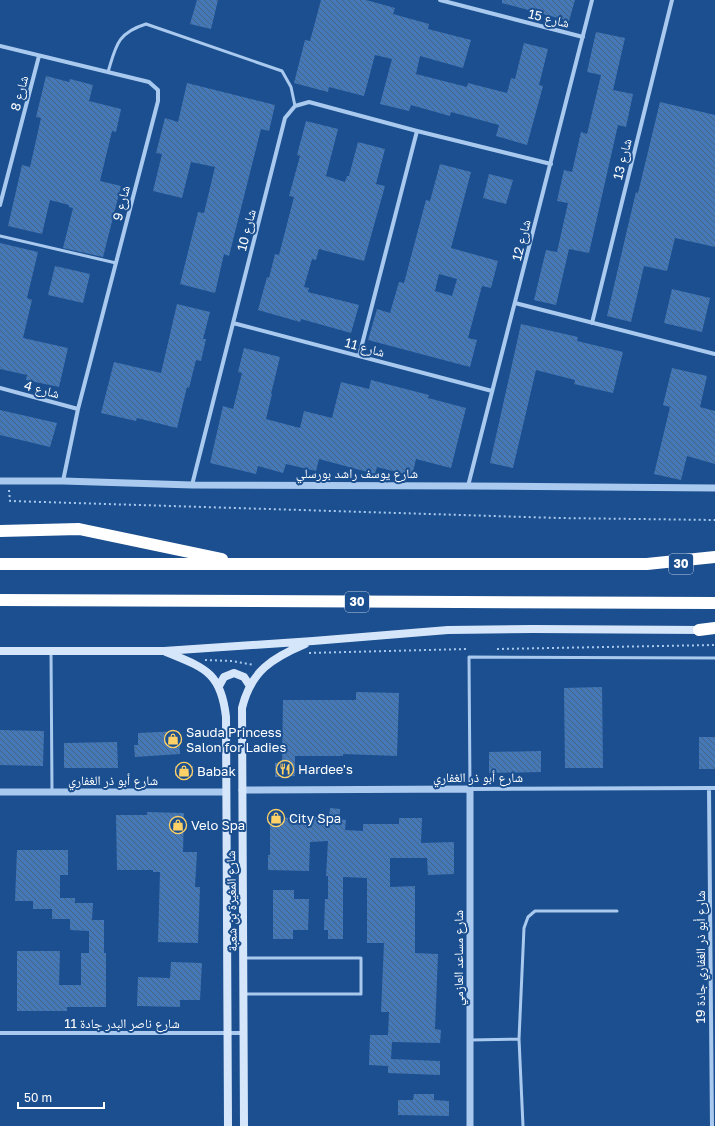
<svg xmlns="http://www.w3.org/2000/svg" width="715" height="1126" viewBox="0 0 715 1126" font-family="'Golos Text','Noto Naskh Arabic',sans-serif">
<defs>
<pattern id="building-back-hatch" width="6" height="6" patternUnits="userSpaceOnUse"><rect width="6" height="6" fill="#4478b7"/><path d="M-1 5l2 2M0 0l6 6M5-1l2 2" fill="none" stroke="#486282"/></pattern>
</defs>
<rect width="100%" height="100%" fill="#1b4f8f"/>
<path fill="url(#building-back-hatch)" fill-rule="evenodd" d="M 197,0 L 218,0 L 211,29 L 190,24 Z
M 321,0 L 366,0 L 395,8 L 393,14 L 429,24 L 428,29 L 471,40 L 463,68 L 420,56 L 416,74 L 467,87 L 468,83 L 507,93 L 511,78 L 515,79 L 524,43 L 548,49 L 539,85 L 543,86 L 527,145 L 496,136 L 499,125 L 451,112 L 450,116 L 411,105 L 409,111 L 380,104 L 392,59 L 375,55 L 364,96 L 329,87 L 328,92 L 294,83 L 305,40 L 310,41 Z
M 502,0 L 575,0 L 569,21 L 502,3 Z
M 596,32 L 625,38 L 613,90 L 633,94 L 626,127 L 618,125 L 589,253 L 569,249 L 556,305 L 534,300 L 546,250 L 557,252 L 568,203 L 557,201 L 564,170 L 572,172 L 581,132 L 587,134 L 601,75 L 587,72 Z
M 46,76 L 69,82 L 70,79 L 93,85 L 89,101 L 121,109 L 116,132 L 112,131 L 100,181 L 121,186 L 103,257 L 63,248 L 73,208 L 69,207 L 69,205 L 50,200 L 42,234 L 8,226 L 22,165 L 30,167 L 41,118 L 36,117 Z
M 187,83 L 275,105 L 269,131 L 261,129 L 229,256 L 224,254 L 215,293 L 180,284 L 198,212 L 204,213 L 215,167 L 191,162 L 182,198 L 153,191 L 162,154 L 156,153 L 165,118 L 178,122 Z
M 660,102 L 715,115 L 715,247 L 675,238 L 667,271 L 644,266 L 631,322 L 607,316 L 627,230 L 636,192 L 638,193 Z
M 306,121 L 338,129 L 326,176 L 345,182 L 347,176 L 349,176 L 358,142 L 385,149 L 376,184 L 385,186 L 364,261 L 319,249 L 316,260 L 312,259 L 304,287 L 309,288 L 308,292 L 359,305 L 351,333 L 301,319 L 300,322 L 258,310 L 267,277 L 269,278 L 275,254 L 279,255 L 294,197 L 289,196 L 300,156 L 297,155 Z
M 440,164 L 471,172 L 451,248 L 498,261 L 491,288 L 482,286 L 468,338 L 477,340 L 470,367 L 368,340 L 377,309 L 390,313 L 399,282 L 404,283 L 426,200 L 430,201 ZM 439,274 L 457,279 L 452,296 L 435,291 Z
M 489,174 L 513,180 L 506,204 L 483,198 Z
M 0,243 L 38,252 L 27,298 L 32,300 L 23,338 L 68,348 L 59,387 L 26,380 L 27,375 L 0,369 Z
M 55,266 L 90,274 L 83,303 L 48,295 Z
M 672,289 L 710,298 L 702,332 L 664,323 Z
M 177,304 L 210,312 L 203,339 L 206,339 L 201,361 L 196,360 L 189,388 L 187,387 L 177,428 L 137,418 L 136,421 L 101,413 L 114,362 L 161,373 Z
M 521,324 L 578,337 L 577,341 L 623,352 L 613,393 L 574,384 L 575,380 L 536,370 L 513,468 L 490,463 Z
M 244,348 L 280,357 L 271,394 L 272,394 L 266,419 L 300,428 L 304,411 L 332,418 L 341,382 L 369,389 L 371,380 L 429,395 L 428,398 L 466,408 L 451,468 L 416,459 L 412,476 L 377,467 L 375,474 L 319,459 L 316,471 L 286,464 L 283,473 L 258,466 L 256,474 L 210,463 L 223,406 L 233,409 L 242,373 L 238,372 Z
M 672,368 L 707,376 L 700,407 L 715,411 L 715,464 L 687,456 L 681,480 L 654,474 L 670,407 L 663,405 Z
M 0,410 L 57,423 L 50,447 L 0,435 Z
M 602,687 L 603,768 L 565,768 L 564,688 Z
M 356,692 L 399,693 L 397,756 L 343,754 L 343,756 L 295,756 L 295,776 L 275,777 L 275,763 L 282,762 L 283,700 L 356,700 Z
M 0,730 L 44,731 L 43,766 L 0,765 Z
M 179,731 L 180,754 L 135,757 L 134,745 L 138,745 L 138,733 Z
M 699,737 L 715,737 L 715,769 L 699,769 Z
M 117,742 L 118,768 L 64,768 L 64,743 Z
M 541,751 L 541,772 L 489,773 L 489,752 Z
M 175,766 L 193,766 L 193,776 L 175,776 Z
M 330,808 L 340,809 L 340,819 L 346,820 L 345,830 L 363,831 L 363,824 L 399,824 L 399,818 L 422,818 L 421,843 L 454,842 L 454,874 L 428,875 L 427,858 L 390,858 L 390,887 L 415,886 L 415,953 L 438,954 L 435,1029 L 441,1030 L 440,1043 L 392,1042 L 391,1059 L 440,1061 L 440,1075 L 388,1073 L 388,1066 L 369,1065 L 370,1035 L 388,1035 L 389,1012 L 381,1012 L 384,943 L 367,943 L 367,878 L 343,877 L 343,939 L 328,939 L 328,930 L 324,930 L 325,899 L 328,899 L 328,876 L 326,876 L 328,841 L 310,842 L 309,871 L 268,870 L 268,855 L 270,855 L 270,818 L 329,817 Z
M 147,812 L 184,813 L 183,852 L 197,852 L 195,887 L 200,887 L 198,943 L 158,942 L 160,872 L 153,872 L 153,870 L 117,870 L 116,815 L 147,815 Z
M 17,850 L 68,850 L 68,875 L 60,875 L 60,898 L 75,898 L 75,903 L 93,903 L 92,920 L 104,920 L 104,953 L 106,953 L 106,1007 L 67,1007 L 67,1011 L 17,1011 L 17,951 L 60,951 L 59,985 L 81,985 L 81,953 L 89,953 L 89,931 L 70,930 L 70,919 L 52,919 L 52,909 L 33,909 L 33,901 L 15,901 Z
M 273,890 L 294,890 L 294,899 L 309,899 L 308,930 L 293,930 L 293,939 L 273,939 Z
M 171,962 L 202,963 L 200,1000 L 180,1000 L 180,1007 L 137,1006 L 138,977 L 170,978 Z
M 414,1094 L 434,1094 L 434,1100 L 449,1101 L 449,1116 L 398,1115 L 398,1100 L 413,1100 Z"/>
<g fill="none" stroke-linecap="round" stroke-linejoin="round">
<path stroke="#a9c9ee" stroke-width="2" stroke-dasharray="2 3" stroke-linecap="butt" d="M 9,490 L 10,501 L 558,518 L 715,520
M 497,649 L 715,645
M 309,653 L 467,649
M 205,660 L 232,661 L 254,665"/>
<path stroke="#a9c9ee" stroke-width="3" d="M 108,72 C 116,46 117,33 146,24 L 282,71 L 291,87 L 295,106
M 0,236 L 116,263
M 51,651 L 52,791
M 470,789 L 469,657 L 715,658
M 244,958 L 361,958 L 361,994 L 244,994
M 470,1040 L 519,1039
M 523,1126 L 519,1039 L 524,928 L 528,917 L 535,911 L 617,911"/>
<path stroke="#a9c9ee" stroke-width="4" d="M 440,0 L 583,37
M 0,46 L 149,82 L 158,90 L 158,101 L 78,409 L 63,481
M 0,205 L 39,56
M 515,303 L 715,354
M 233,323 L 492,391
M 592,323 L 672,0
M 359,356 L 417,131
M 0,388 L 78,409
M 192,485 L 285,118 L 295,106 L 309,102 L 417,131 L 551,164
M 468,486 L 592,0
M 709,788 L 712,1126
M 470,789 L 715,788
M 0,1033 L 244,1033"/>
<path stroke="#a9c9ee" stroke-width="7" d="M 0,481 L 63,481 L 192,485 L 468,486 L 715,488
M 242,790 L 470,789 L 470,1126
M 0,792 L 226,792"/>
<path stroke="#d6e6fa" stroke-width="8" d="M 0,651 L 164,651 L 313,641 L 448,630 L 533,629 L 704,630
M 166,652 C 205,668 221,672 226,717 L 228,1126
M 219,686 L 224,677 L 234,673 L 244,677 L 250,686
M 244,1126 L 242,708 C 251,671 272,658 305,644"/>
<path stroke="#fff" stroke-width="12" d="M 0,531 L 79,529 L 222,559
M 0,564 L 647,564 L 715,557
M 0,600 L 715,603
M 699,630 L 715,628"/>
</g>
<defs>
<g id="shop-ring" transform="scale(0.9)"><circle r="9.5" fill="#1b4f8f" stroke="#ffd166" stroke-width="1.5"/><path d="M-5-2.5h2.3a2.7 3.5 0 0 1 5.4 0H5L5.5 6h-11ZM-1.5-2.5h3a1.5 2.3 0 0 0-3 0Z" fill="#ffd166"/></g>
<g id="restaurant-ring" transform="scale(0.9)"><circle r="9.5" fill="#1b4f8f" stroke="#ffd166" stroke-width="1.5"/><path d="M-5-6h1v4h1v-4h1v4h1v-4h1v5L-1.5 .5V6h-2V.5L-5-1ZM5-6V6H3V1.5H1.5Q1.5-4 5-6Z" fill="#ffd166"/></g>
</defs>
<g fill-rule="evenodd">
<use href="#shop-ring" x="173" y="739"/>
<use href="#restaurant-ring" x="285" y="769"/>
<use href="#shop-ring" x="184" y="771"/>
<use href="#shop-ring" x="276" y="818"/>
<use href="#shop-ring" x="178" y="825"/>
</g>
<g text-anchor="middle" stroke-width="4" stroke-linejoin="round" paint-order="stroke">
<g fill="#1b4f8f" stroke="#bbcadd" stroke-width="1">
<rect x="669" y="554" width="24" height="20" rx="3"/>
<rect x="345" y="592" width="24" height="20" rx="3"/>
</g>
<g font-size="12" font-weight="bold" fill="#fff">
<text x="681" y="568">30</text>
<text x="357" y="606">30</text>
</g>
<g font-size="13" fill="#fff" stroke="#1b4f8f">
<text transform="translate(549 18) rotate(14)" y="5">شارع 15</text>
<text transform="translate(19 93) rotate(-75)" y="5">شارع 8</text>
<text transform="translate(622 159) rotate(-76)" y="5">شارع 13</text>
<text transform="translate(121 203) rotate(-76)" y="5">شارع 9</text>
<text transform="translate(246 230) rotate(-76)" y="5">شارع 10</text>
<text transform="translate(521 240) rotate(-76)" y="5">شارع 12</text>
<text transform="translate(365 347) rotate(15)" y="5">شارع 11</text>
<text transform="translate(42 389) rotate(15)" y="5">شارع 4</text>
<text x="357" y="478">شارع يوسف راشد بورسلي</text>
<text x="478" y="782">شارع أبو ذر الغفاري</text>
<text x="113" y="785">شارع أبو ذر الغفاري</text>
<text transform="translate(231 901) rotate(-91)" y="5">شارع المغيرة بن شعبة</text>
<text transform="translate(700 957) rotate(-90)" y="5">شارع أبو ذر الغفاري جادة 19</text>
<text transform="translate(458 958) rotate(-90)" y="5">شارع مساعد العازمي</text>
<text x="122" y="1028">شارع ناصر البدر جادة 11</text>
</g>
<g font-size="13" fill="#fff" stroke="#1b4f8f" text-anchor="start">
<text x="186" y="737">Sauda Princess<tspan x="186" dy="15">Salon for Ladies</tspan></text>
<text x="298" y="774">Hardee's</text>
<text x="197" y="776">Babak</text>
<text x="289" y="823">City Spa</text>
<text x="191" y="830">Velo Spa</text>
</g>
</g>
<path d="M18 1102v6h86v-6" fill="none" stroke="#ffffff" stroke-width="2"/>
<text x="24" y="1102" font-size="12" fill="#ffffff" stroke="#1b4f8f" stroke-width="3" paint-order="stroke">50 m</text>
</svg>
